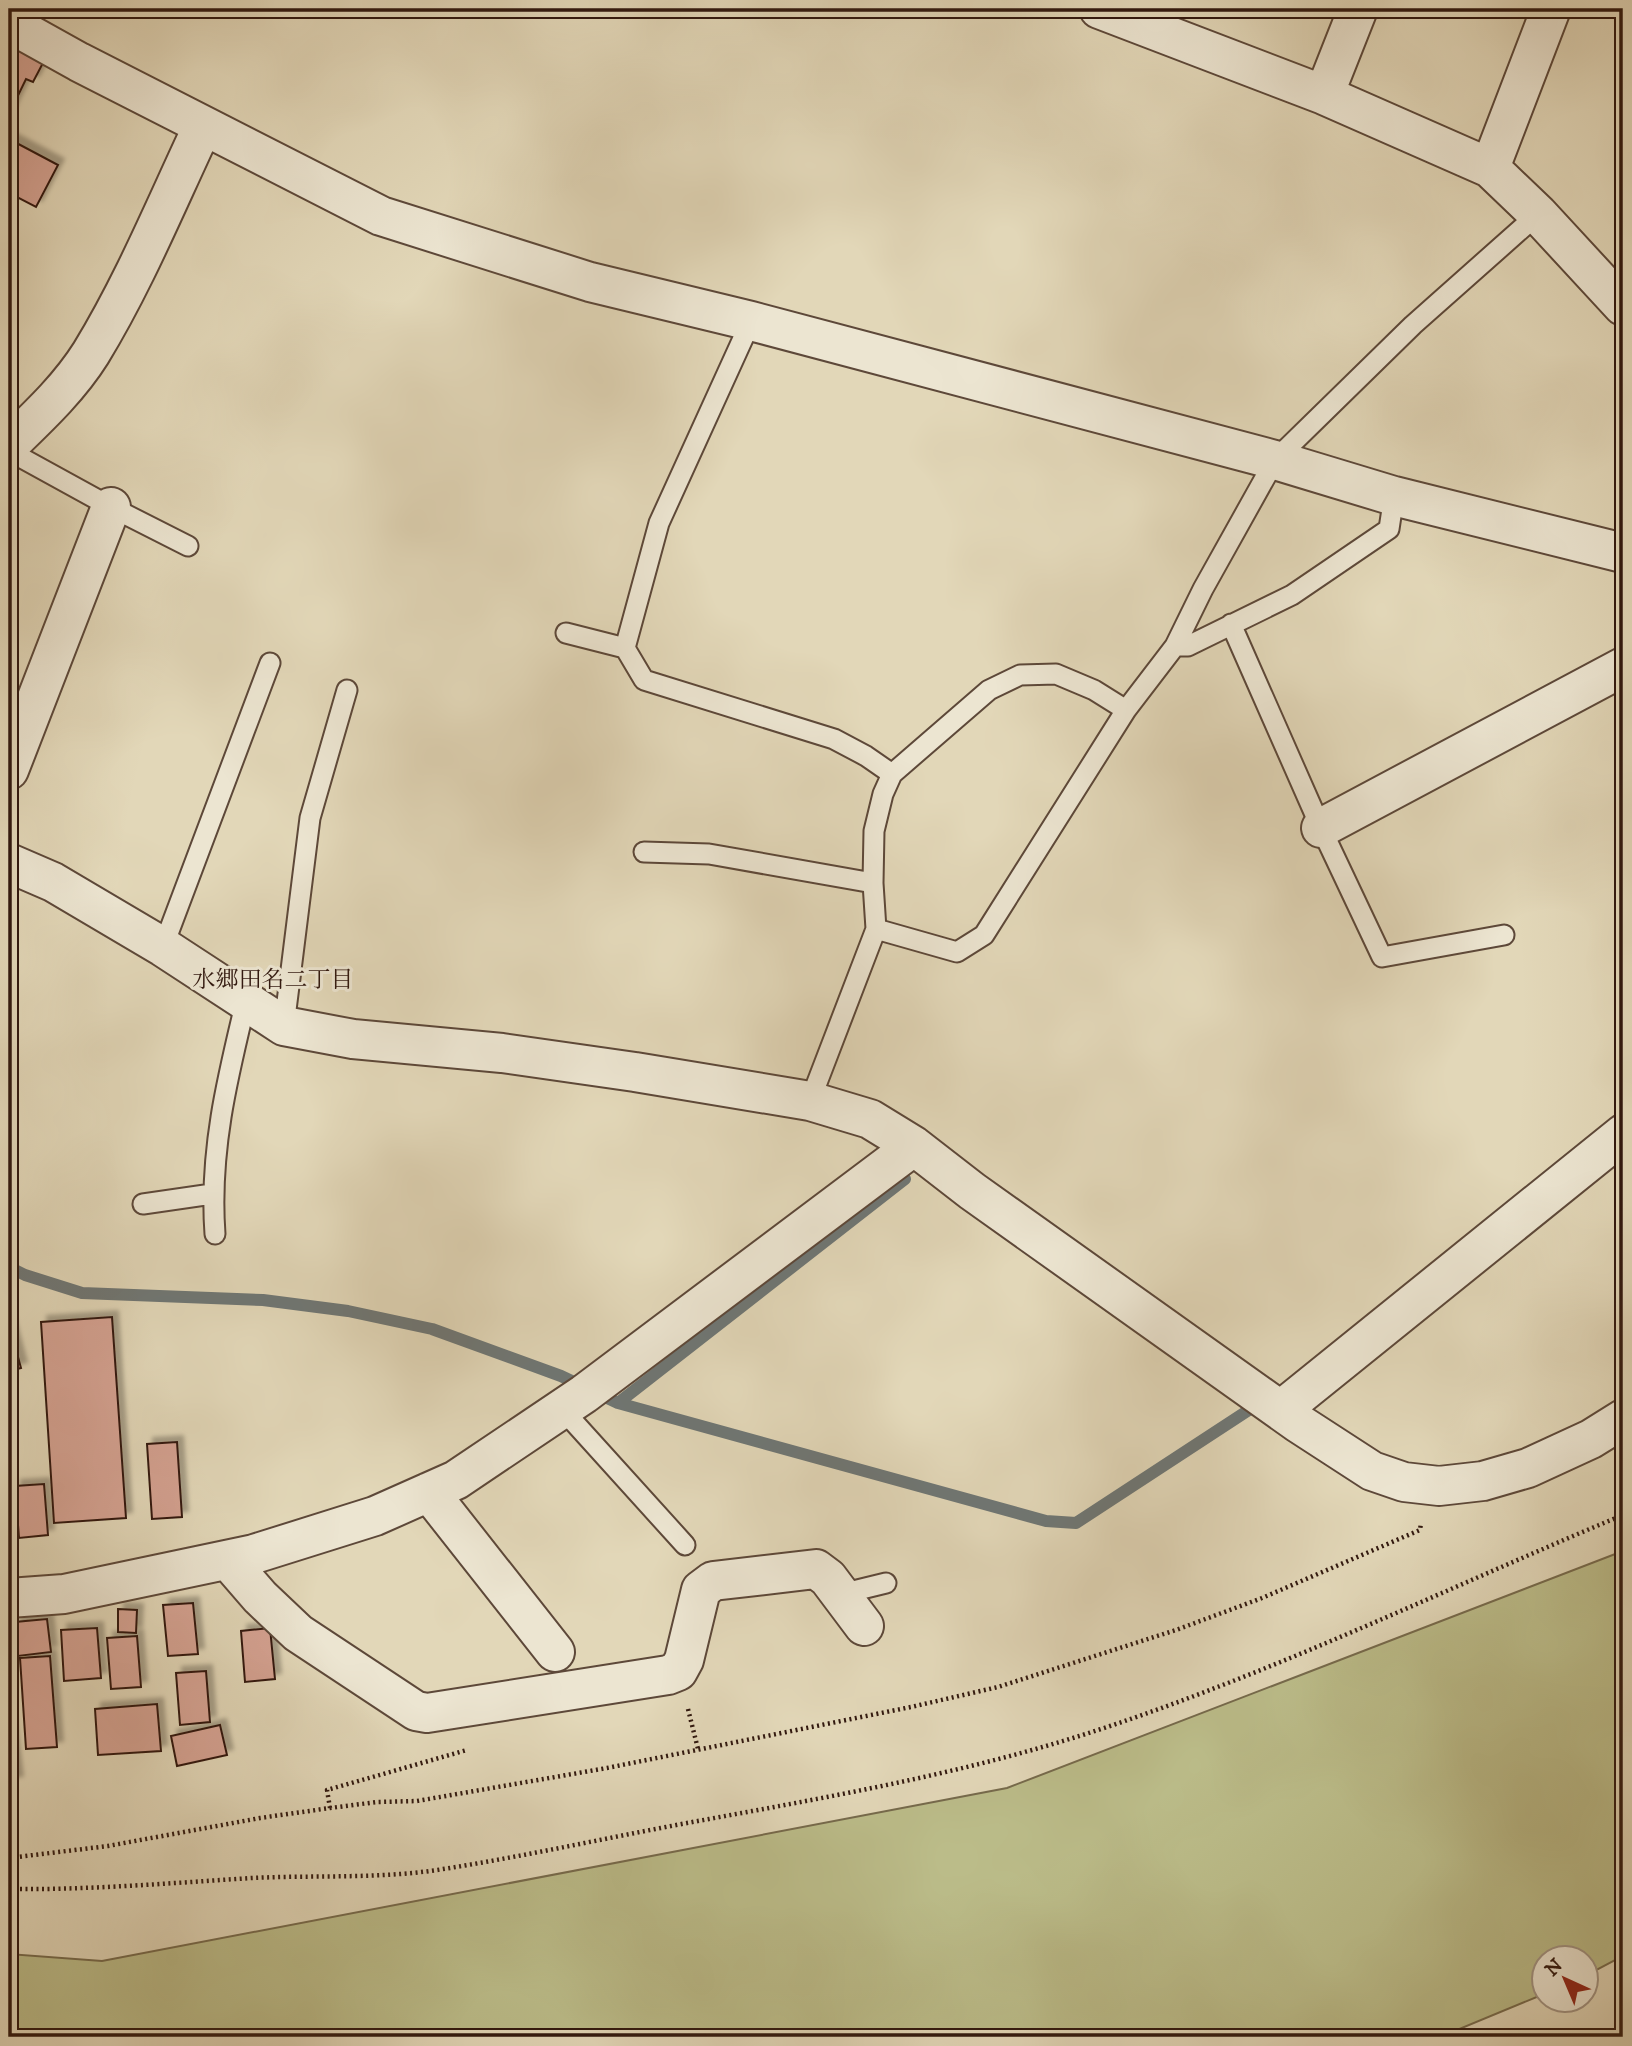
<svg xmlns="http://www.w3.org/2000/svg" width="1632" height="2046" viewBox="0 0 1632 2046" font-family="'IM FELL DW Pica','Noto Serif JP',serif">
<defs>
<filter id="shadow"><feDropShadow dx="6" dy="-6" stdDeviation="2" flood-color="#0004"/></filter>
</defs>
<rect width="100%" height="100%" fill="#e2d7b8"/>
<filter id="stains"><feTurbulence type="fractalNoise" baseFrequency=".00286" numOctaves="4"/><feColorMatrix values="0 0 0 0 .2 0 0 0 0 .09 0 0 0 0 .02 0 0 0 .5 -.17"/></filter>
<radialGradient id="worn" r=".72"><stop offset=".6" stop-color="#630" stop-opacity="0"/><stop offset="1" stop-color="#630" stop-opacity=".3"/></radialGradient>
<path fill="#bbbc89" stroke="#766a4c" stroke-width="2" d="M 1623,1551 L 1623,1956 L 1587,1975 L 1586,1958 L 1544,1958 L 1544,1994 L 1440,2037 L 9,2037 L 9,1954 L 102,1961 L 1007,1788 Z"/>
<g fill="none" stroke-linecap="round" stroke-linejoin="round">
<path stroke="#6f7775" stroke-width="12" d="M 9,1267 L 25,1275 L 82,1293 L 263,1300 L 348,1311 L 432,1329 L 561,1376 L 618,1403 L 1046,1521 L 1076,1523 L 1261,1402
M 618,1403 L 905,1179"/>
</g>
<path fill="#d5a292" stroke="#31180f" stroke-width="2" filter="url(#shadow)" d="M 9,43 L 44,61 L 33,82 L 26,79 L 9,114 Z
M 9,139 L 58,165 L 36,207 L 9,193 Z
M 112,1317 L 126,1518 L 54,1523 L 41,1322 Z
M 9,1324 L 21,1368 L 9,1371 Z
M 177,1442 L 182,1517 L 152,1519 L 147,1444 Z
M 44,1484 L 48,1535 L 19,1538 L 15,1486 Z
M 193,1603 L 198,1654 L 168,1656 L 163,1605 Z
M 118,1609 L 137,1610 L 136,1633 L 118,1632 Z
M 47,1619 L 51,1652 L 18,1656 L 15,1622 Z
M 97,1628 L 101,1678 L 64,1681 L 61,1630 Z
M 270,1628 L 275,1679 L 245,1682 L 241,1631 Z
M 137,1636 L 141,1687 L 111,1689 L 107,1638 Z
M 50,1656 L 57,1747 L 26,1749 L 20,1658 Z
M 206,1671 L 210,1722 L 180,1725 L 176,1673 Z
M 157,1704 L 161,1751 L 98,1755 L 95,1709 Z
M 9,1720 L 17,1782 L 9,1783 Z
M 220,1725 L 227,1755 L 177,1766 L 171,1736 Z"/>
<g fill="none" stroke-linecap="round" stroke-linejoin="round">
<g stroke="#5d4839" stroke-width="23">
<path id="service" d="M 751,321 L 659,523 L 625,648 L 644,680 L 834,739 L 866,756 L 892,774
M 9,451 L 111,507 L 188,546
M 1231,624 L 1321,828 L 1382,957 L 1504,935
M 566,633 L 625,648
M 1175,646 L 1188,646 L 1292,595 L 1389,529 L 1394,496
M 644,852 L 709,854 L 873,883
M 876,929 L 957,952 L 984,935 L 1126,710 L 1175,646 L 1203,589 L 1275,460 L 1413,325 L 1538,214
M 163,947 L 270,663
M 284,1026 L 310,818 L 347,690
M 810,1101 L 876,929 L 873,883 L 874,831 L 883,794 L 892,774 L 989,690 L 1020,675 L 1056,674 L 1094,690 L 1126,710
M 143,1204 L 212,1194
M 215,1234 C 209,1153 227,1079 246,1001
M 562,1409 L 685,1545
M 841,1594 L 886,1583"/>
</g>
<g stroke="#5d4839" stroke-width="42">
<path id="minor" d="M 1099,9 L 1324,95 L 1490,168 L 1538,214 L 1623,306
M 9,23 L 79,62 L 381,216 L 590,282 L 751,321 L 1275,460 L 1394,496 L 1623,553
M 1324,95 L 1358,9
M 1490,168 L 1551,9
M 9,445 C 39,416 69,388 91,353 C 135,281 167,202 203,126
M 9,770 L 111,507
M 1321,828 L 1623,667
M 9,863 L 53,882 L 163,947 L 284,1026 L 353,1039 L 502,1053 L 635,1072 L 810,1101 L 870,1119 L 914,1146 L 972,1191 L 1298,1423 L 1372,1471 L 1404,1482 L 1439,1486 L 1483,1481 L 1528,1468 L 1591,1439 L 1623,1419
M 1281,1410 L 1623,1134
M 429,1492 L 555,1652
M 228,1560 L 260,1597 L 298,1633 L 416,1711 L 427,1713 L 668,1675 L 678,1671 L 684,1660 L 701,1590 L 713,1581 L 816,1569 L 828,1578 L 864,1626
M 9,1598 L 64,1594 L 254,1554 L 375,1516 L 456,1480 L 584,1394 L 914,1146"/>
</g>
<path stroke="#31180f" stroke-width="4.5" stroke-dasharray="2 3.5" stroke-linecap="butt" d="M 688,1709 L 698,1749
M 330,1808 L 327,1790 L 467,1750
M 9,1858 L 108,1846 L 260,1818 L 330,1808 L 377,1802 L 417,1801 L 607,1768 L 911,1707 L 998,1687 L 1176,1630 L 1262,1598 L 1420,1530 L 1421,1523
M 9,1889 C 90,1890 171,1883 252,1878 C 313,1875 376,1879 437,1870 C 528,1856 619,1835 709,1819 C 845,1794 980,1770 1110,1726 C 1286,1667 1452,1586 1623,1515"/>
<use href="#service" stroke="#ece5d1" stroke-width="19"/>
<use href="#minor" stroke="#ece5d1" stroke-width="38"/>
</g>
<g text-anchor="middle" stroke-width="6" stroke-linejoin="round" paint-order="stroke">
<g font-size="23" fill="#31180f" stroke="#ece5d1">
<text x="273" y="987">水郷田名二丁目</text>
</g>
</g>
<rect width="1632" height="2046" fill="none" stroke="#e2d7b8" stroke-width="35"/>
<rect x="10" y="10" width="1611" height="2025" fill="none" stroke="#31180f" stroke-width="3.5"/>
<rect x="18" y="18" width="1597" height="2011" fill="none" stroke="#31180f" stroke-width="2"/>
<g transform="translate(1565 1979) rotate(316)"><circle r="33" fill="#ece5d1" stroke="#a19383" stroke-width="2"/>
<path d="M0-5L12 26L0 18L-12 26Z" fill="#8f2418"/>
<text y="-10" font-size="19" font-weight="bold" text-anchor="middle" fill="#31180f">N</text>
</g>
<rect width="100%" height="100%" filter="url(#stains)"/>
<rect width="100%" height="100%" fill="url(#worn)"/>
</svg>
